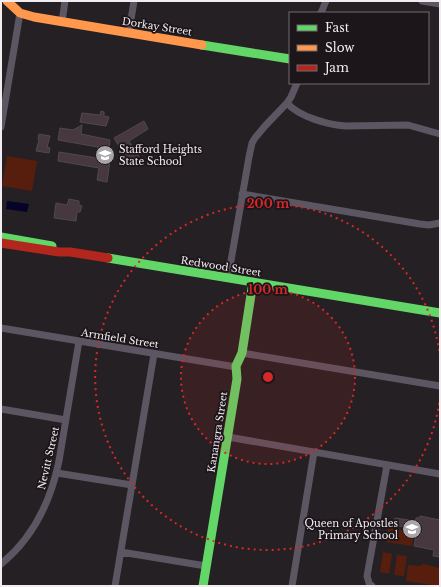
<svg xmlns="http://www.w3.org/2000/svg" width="441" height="587" viewBox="0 0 441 587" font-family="'Libre Baskerville',serif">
<rect width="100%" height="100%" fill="#242023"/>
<path fill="#581e0d" d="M 7,156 L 37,161 L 32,191 L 2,186 Z
M 388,528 L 414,532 L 412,546 L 386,542 Z
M 383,552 L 392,554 L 389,574 L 380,572 Z
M 397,555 L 407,556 L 404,576 L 394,575 Z
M 423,564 L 440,568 L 440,586 L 406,581 L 408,565 L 420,566 Z"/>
<path fill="#060328" d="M 7,201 L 29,204 L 27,212 L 6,209 Z"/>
<path fill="#47373e" stroke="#4e4a4c" d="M 101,111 L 104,112 L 104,116 L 109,117 L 106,126 L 80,122 L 82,113 L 100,115 Z
M 144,121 L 148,129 L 129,141 L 139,156 L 129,163 L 114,138 Z
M 82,125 L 81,134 L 110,140 L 109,149 L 58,140 L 60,128 L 73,130 Z
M 39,134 L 50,136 L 47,147 L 50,148 L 49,153 L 36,151 L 39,140 L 38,139 Z
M 59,152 L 103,159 L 104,153 L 111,154 L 107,182 L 97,180 L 99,168 L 58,161 Z
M 69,199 L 79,201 L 79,205 L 82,206 L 80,212 L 77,212 L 76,221 L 54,218 L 56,203 L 67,205 Z
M 420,516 L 440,520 L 440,557 L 433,556 L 434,550 L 414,546 L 417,529 L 393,525 L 395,518 L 415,521 L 416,518 L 419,518 Z"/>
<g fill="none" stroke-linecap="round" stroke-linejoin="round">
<path stroke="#5c5562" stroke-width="7" d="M 422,1 L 440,4
M 321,13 L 326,1
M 62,22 L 65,1
M 129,32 L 134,1
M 287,103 C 299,117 329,125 346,126 L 408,125 L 440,134
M 1,127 L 20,13
M 242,194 L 420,224 L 429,225 L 440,223
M 228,278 L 249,157 L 252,143 L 255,138 L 265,126 L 287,103 L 291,97 L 297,83
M 1,328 L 236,367
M 242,353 L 440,386
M 1,409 L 66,420
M 228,437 L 440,474
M 57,473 L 132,485
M 121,552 L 206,566
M 1,564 C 33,538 51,500 59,461 L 79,341
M 115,586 L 154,354
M 292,586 L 314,452
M 372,586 L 369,583 L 367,576 L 387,465"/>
<path stroke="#63d668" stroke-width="9" d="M 202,45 L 290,59
M 1,237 L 52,246
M 108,258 L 440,313
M 203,586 L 237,379 L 236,366 L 242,353 L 253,282"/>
<path stroke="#ff974d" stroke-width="9" d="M 7,1 L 20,13 L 34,17 L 202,45"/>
<path stroke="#b3261e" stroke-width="9" d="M 1,243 L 59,252 L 70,252 L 108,258"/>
</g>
<circle cx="268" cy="377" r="87" fill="#d62828" fill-opacity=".12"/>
<g fill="none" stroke="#d62828" stroke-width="2" stroke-dasharray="2 4">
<circle cx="268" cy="377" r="87"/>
<path d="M440 397A173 173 0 1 1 440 357"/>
</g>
<defs>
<g id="school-disc" transform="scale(1)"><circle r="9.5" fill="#a9a5a8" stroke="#1c151a"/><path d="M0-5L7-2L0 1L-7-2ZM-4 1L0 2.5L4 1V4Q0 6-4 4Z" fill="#fff"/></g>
</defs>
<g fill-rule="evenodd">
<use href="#school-disc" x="105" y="155"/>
<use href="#school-disc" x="412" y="529"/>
</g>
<g text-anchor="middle" stroke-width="3.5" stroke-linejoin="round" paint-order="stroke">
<g font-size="10" fill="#f1ecf0" stroke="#1c151a">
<text transform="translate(157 26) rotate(9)" y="4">Dorkay Street</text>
<text transform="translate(221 266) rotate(9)" y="4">Redwood Street</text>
<text transform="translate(120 338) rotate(9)" y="4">Armfield Street</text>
<text transform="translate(217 432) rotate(-81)" y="4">Kanangra Street</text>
<text transform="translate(48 458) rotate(-77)" y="4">Nevitt Street</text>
</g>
<g font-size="10" fill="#f1ecf0" stroke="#1c151a" text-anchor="start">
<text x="119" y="153">Stafford Heights<tspan x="119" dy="12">State School</tspan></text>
<text x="398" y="527" text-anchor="end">Queen of Apostles<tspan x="398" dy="12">Primary School</tspan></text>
</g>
</g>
<circle cx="268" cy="377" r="6" fill="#d62828" stroke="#1c151a" stroke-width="2"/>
<g font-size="12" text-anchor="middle" font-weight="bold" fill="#d62828" stroke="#1c151a" stroke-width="3.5" stroke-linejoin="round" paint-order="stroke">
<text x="268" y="208">200 m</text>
<text x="268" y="294">100 m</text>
</g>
<rect width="441" height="587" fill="none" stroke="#f1ecf0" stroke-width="4"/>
<rect x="289" y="12" width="140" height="72" fill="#1c151a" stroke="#716b70"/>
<rect x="297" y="25" width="20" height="6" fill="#63d668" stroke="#716b70"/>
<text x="325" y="32" font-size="12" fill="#f1ecf0">Fast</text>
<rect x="297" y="45" width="20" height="6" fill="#ff974d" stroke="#716b70"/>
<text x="325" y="52" font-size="12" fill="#f1ecf0">Slow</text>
<rect x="297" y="65" width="20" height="6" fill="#b3261e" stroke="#716b70"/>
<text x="325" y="72" font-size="12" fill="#f1ecf0">Jam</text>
</svg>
